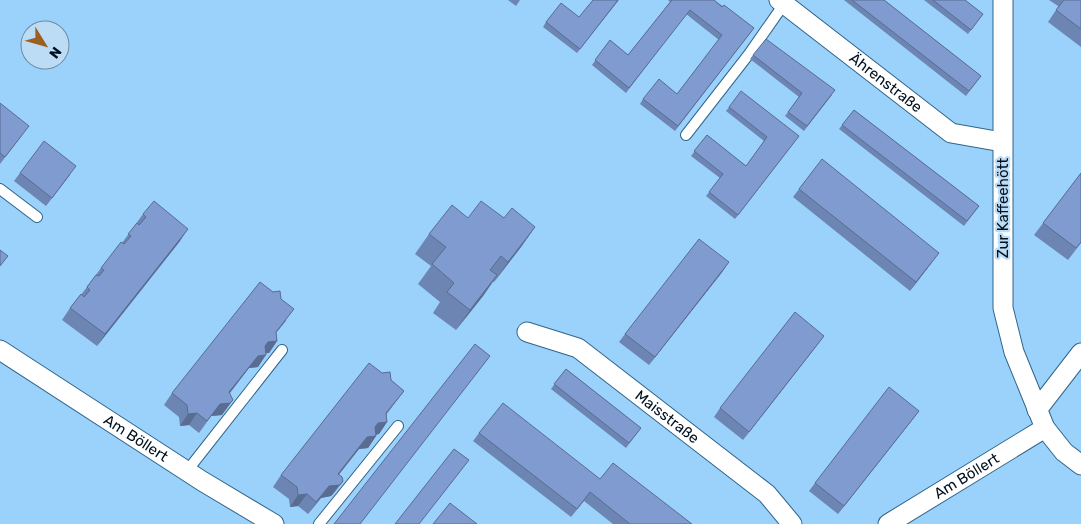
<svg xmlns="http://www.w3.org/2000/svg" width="1081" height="524" viewBox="0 0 1081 524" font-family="Rubik,sans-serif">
<rect width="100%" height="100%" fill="#9bd2fc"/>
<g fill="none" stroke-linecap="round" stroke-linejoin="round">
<g stroke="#30658a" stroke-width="12">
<path id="lane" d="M 686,135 L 749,54 L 784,4
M 0,189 L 37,217
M 187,471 L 282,350
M 319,524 L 398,426"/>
</g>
<g stroke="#30658a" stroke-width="21">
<g id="street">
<path id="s1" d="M 779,0 L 951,133 L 1002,142"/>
<path d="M 1003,0 L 1003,308 L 1014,352 L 1045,428 L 1064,452 L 1081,465"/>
<path id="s2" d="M 527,332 L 578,348 L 767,494 L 792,524"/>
<path id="s3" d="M 0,350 L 202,481 L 274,524"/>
<path d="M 1037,410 L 1081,353"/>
<path id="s4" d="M 888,524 L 1045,428"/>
</g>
</g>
<use href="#lane" stroke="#fff" stroke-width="10"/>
<use href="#street" stroke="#fff" stroke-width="19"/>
</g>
<path fill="#6d85b2" d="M 508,0 L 520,0 L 516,6 Z
M 619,0 L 577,53 L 543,27 L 546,22 L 579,17 Z
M 668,0 L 714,0 L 754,28 L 675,131 L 640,104 L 643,99 L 677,94 L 719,40 L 686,14 L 626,93 L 592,65 L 610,40 L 628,55 L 670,2 Z
M 844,0 L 884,0 L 981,76 L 966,96 Z
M 924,0 L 965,0 L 983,14 L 968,34 Z
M 1049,0 L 1081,0 L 1081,47 L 1048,22 L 1058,7 L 1058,6 Z
M 753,55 L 832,95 L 804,131 L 785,116 L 799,97 L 750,59 Z
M 0,103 L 23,134 L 0,164 Z
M 729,107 L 799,136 L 735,219 L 706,196 L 720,178 L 691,156 L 707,135 L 746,166 L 764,141 L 726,111 Z
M 854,110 L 979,206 L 964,226 L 839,129 Z
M 20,173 L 70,175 L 46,206 L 14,181 Z
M 1081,173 L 1081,243 L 1068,260 L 1034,235 Z
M 799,189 L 933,261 L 910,291 L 793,197 Z
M 143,214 L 180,241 L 97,346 L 62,320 L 70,308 L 81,295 L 101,268 L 122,243 Z
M 468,218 L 535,227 L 521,247 L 494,282 L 493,282 L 483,296 L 456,330 L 433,313 L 440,302 L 418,284 L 431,266 L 415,254 L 429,234 Z
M 723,271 L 649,365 L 619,342 L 625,334 Z
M 281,299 L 286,321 L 276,333 L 277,341 L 269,353 L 266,353 L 258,367 L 249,368 L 230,393 L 222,415 L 211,416 L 199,433 L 189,425 L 180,426 L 179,417 L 164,405 L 172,393 Z
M 818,344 L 743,440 L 714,417 L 720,408 Z
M 566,369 L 641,428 L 626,448 L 551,389 Z
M 391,380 L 404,391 L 386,415 L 387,422 L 379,434 L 376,435 L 376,436 L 368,448 L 359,449 L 339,474 L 343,481 L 334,493 L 331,496 L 321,498 L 308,514 L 298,506 L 290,507 L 289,499 L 273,487 L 281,475 Z
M 919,411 L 838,514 L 809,491 L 815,483 Z
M 479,433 L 692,524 L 613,524 L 584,501 L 571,517 L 473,441 Z"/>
<path fill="#596c91" d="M 535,227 L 521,247 L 494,282 L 508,262 Z
M 188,229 L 180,241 L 97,346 L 105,334 Z
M 939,253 L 933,261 L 910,291 L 916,282 Z
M 729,262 L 723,271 L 649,365 L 655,357 Z
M 497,275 L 483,296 L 456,330 L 470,310 Z
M 294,309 L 269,342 L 277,341 L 269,353 L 260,354 L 266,355 L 258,367 L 249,368 L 221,404 L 229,392 Z
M 824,336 L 818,344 L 743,440 L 749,432 Z
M 404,391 L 379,423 L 387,422 L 379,434 L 369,435 L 376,436 L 368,448 L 359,449 L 330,486 L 338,474 Z
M 233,400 L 222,415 L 211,416 L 199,433 L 220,404 Z
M 919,411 L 913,419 L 838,514 L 844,506 Z
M 197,413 L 189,425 L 180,426 L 188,414 Z
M 343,481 L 331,496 L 321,498 L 308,514 L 329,486 Z
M 307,494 L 298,506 L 290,507 L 298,495 Z"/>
<path fill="#7f9bcf" stroke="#596c91" d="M 593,0 L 618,0 L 580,49 L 546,22 L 561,3 L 579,17 Z
M 672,0 L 714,0 L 722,7 L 724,5 L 754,28 L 678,126 L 643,99 L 659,79 L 677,94 L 722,35 L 690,10 L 629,88 L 595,60 L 610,40 L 628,55 Z
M 852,0 L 884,0 L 981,76 L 969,91 Z
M 933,0 L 965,0 L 983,14 L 971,30 Z
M 1064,0 L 1081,0 L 1081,29 L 1056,10 Z
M 766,39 L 835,90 L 807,126 L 788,112 L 802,93 L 753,55 Z
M 741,91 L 799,136 L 738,215 L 709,192 L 723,174 L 694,151 L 707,135 L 746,166 L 767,137 L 729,107 Z
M 0,103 L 29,126 L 5,157 L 0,153 Z
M 854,110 L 979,206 L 967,221 L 842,125 Z
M 44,141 L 76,166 L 52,198 L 20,173 Z
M 822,159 L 939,253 L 916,282 L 799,189 Z
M 1081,173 L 1081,242 L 1076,248 L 1043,223 Z
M 154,201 L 188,229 L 105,334 L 70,308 L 81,294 L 84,297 L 90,290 L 87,287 L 96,275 L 99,276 L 104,270 L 101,268 L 121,242 L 124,244 L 131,236 L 128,234 L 137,223 L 139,225 L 146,217 L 143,214 Z
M 481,201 L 504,218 L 512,208 L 535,227 L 508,262 L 501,256 L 490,270 L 497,275 L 470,310 L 447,292 L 454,283 L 432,264 L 446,247 L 429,234 L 452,205 L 468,218 Z
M 699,239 L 729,262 L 655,357 L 625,334 Z
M 0,250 L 8,256 L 0,266 Z
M 260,282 L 273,292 L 280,291 L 281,299 L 294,309 L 276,332 L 277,341 L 268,342 L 265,346 L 266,355 L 258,356 L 229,392 L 233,400 L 230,403 L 220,404 L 207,421 L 197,413 L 188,414 L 187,405 L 172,393 Z
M 795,312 L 824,336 L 749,432 L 720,408 Z
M 475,344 L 490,356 L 360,524 L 334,524 Z
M 369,363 L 382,373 L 390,372 L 391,380 L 404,391 L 386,413 L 387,422 L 378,423 L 375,427 L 376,436 L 367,437 L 338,474 L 342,477 L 343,481 L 340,485 L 329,486 L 316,502 L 307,494 L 298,495 L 297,487 L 281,475 Z
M 566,369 L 641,428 L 629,443 L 554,384 Z
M 889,387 L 919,411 L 844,506 L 815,483 Z
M 503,403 L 600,479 L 613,463 L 692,524 L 630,524 L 590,492 L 577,509 L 479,433 Z
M 454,449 L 469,460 L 419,524 L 395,524 Z
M 450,503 L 477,524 L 433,524 Z"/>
<g text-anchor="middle" stroke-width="4.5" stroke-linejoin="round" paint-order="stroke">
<g font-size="15" fill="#00101f" stroke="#bcdcf6">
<text dy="5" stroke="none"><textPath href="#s1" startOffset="135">Ährenstraße</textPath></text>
<text transform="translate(1003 208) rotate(-90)" y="5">Zur Kaffeehött</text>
<text dy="5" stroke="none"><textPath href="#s2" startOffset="166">Maisstraße</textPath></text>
<text dy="5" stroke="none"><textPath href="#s3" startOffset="162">Am Böllert</textPath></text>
<text dy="5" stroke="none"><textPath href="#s4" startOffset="92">Am Böllert</textPath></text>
</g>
</g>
<g transform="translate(45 45) rotate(127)"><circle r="24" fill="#bcdcf6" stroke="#718aa0"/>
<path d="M0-4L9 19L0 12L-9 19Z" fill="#9b5f21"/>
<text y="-8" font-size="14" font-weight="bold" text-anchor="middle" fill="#00101f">N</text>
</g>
</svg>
